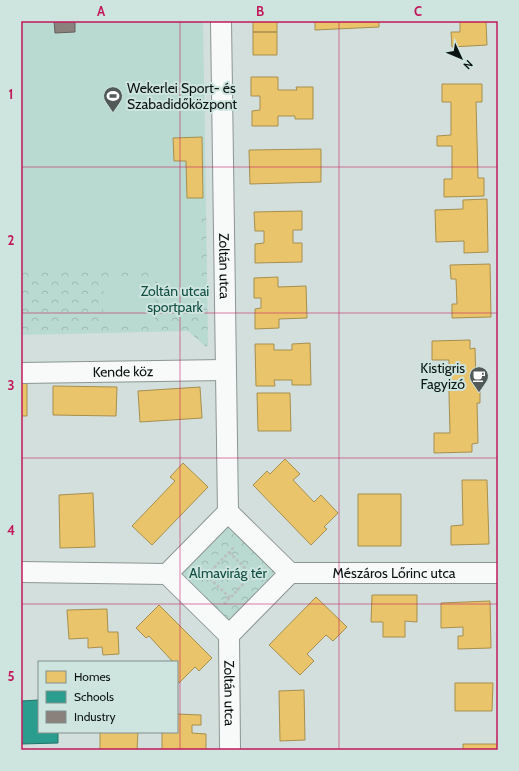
<svg xmlns="http://www.w3.org/2000/svg" width="519" height="771" viewBox="0 0 519 771" font-family="Cabin,sans-serif">
<defs>
<pattern id="forest-crowns" width="20" height="18" patternUnits="userSpaceOnUse"><rect width="20" height="18" fill="#b9dad1"/><path d="M2 6a3 3 0 1 1 6 0M12 15a3 3 0 1 1 6 0" fill="none" stroke="#9ebab2"/></pattern>
</defs>
<rect width="100%" height="100%" fill="#d3dfdc"/>
<path fill="url(#forest-crowns)" d="M 159,205 L 206,205 L 208,345 L 206,347 L 188,331 L 21,335 L 21,271 L 159,271 Z
M 227,526 L 275,573 L 228,621 L 180,573 Z"/>
<path fill="#b9dad1" d="M 21,21 L 203,21 L 206,205 L 159,205 L 159,271 L 21,271 Z
M 161,209 L 201,209 L 199,307 L 159,307 Z
M 104,278 L 155,278 L 155,324 L 103,323 Z"/>
<path fill="#e9c46a" stroke="#a68f4f" d="M 253,21 L 277,21 L 277,32 L 253,32 Z
M 315,21 L 379,21 L 379,27 L 315,30 Z
M 460,21 L 486,21 L 487,45 L 452,47 L 451,32 L 460,32 Z
M 253,32 L 277,32 L 277,55 L 253,55 Z
M 251,77 L 278,77 L 278,90 L 297,90 L 296,87 L 313,87 L 313,119 L 295,119 L 295,116 L 278,116 L 278,126 L 252,126 L 252,111 L 260,110 L 260,96 L 251,96 Z
M 442,84 L 482,84 L 482,102 L 476,102 L 478,178 L 484,178 L 484,196 L 444,197 L 444,179 L 452,179 L 452,146 L 437,146 L 437,136 L 451,135 L 451,102 L 442,102 Z
M 202,137 L 203,198 L 187,198 L 186,161 L 174,161 L 173,138 Z
M 321,149 L 321,182 L 250,184 L 249,150 Z
M 487,199 L 488,252 L 464,253 L 464,241 L 436,242 L 435,210 L 463,209 L 463,200 Z
M 302,211 L 302,230 L 293,230 L 293,243 L 302,243 L 302,262 L 255,263 L 255,244 L 264,243 L 264,231 L 255,231 L 254,212 Z
M 490,264 L 491,317 L 452,318 L 452,304 L 457,304 L 456,279 L 451,279 L 450,265 Z
M 278,277 L 278,287 L 306,286 L 307,318 L 279,319 L 279,328 L 255,329 L 255,309 L 261,308 L 261,298 L 254,298 L 254,278 Z
M 470,340 L 470,349 L 475,348 L 476,384 L 480,384 L 480,403 L 477,403 L 478,443 L 472,444 L 472,452 L 434,453 L 434,433 L 450,433 L 449,394 L 449,360 L 432,360 L 432,341 Z
M 310,343 L 311,385 L 292,385 L 292,380 L 274,380 L 275,386 L 256,386 L 255,344 L 274,344 L 274,350 L 292,350 L 292,344 Z
M 21,382 L 27,382 L 27,416 L 21,416 Z
M 53,386 L 117,387 L 116,416 L 53,415 Z
M 200,387 L 202,418 L 140,422 L 138,391 Z
M 257,393 L 290,393 L 291,431 L 258,431 Z
M 285,459 L 300,474 L 293,480 L 314,502 L 321,495 L 338,513 L 324,527 L 327,529 L 311,545 L 253,485 L 267,471 L 270,474 Z
M 183,463 L 208,487 L 152,545 L 132,526 L 175,481 L 170,477 Z
M 462,480 L 487,480 L 489,544 L 451,545 L 451,526 L 463,525 Z
M 93,493 L 95,547 L 60,548 L 59,495 Z
M 358,494 L 401,494 L 401,546 L 358,546 Z
M 372,595 L 417,595 L 417,622 L 405,621 L 405,637 L 383,637 L 383,622 L 371,622 Z
M 316,597 L 347,627 L 333,641 L 326,635 L 307,654 L 314,661 L 300,675 L 269,645 Z
M 490,601 L 491,648 L 458,649 L 458,636 L 463,636 L 463,627 L 441,628 L 441,603 Z
M 159,605 L 212,658 L 199,671 L 195,667 L 179,683 L 177,681 L 177,662 L 173,662 L 149,636 L 146,638 L 136,628 Z
M 107,609 L 108,632 L 118,632 L 119,654 L 103,655 L 102,647 L 88,648 L 88,638 L 69,639 L 67,610 Z
M 455,683 L 493,683 L 492,711 L 455,711 Z
M 304,690 L 305,740 L 280,741 L 279,691 Z
M 177,714 L 201,715 L 201,725 L 192,725 L 192,733 L 206,734 L 206,750 L 162,750 L 162,732 L 177,732 Z
M 100,732 L 138,732 L 137,750 L 100,750 Z
M 463,744 L 498,744 L 498,750 L 463,750 Z"/>
<path fill="#2a9d8f" stroke="#217469" d="M 39,700 L 39,732 L 58,732 L 58,743 L 21,744 L 21,701 Z"/>
<path fill="#8a817c" stroke="#64605c" d="M 54,21 L 75,21 L 75,32 L 55,33 Z"/>
<g fill="none" stroke-linecap="round" stroke-linejoin="round">
<g stroke="#8c9593" stroke-width="22">
<g id="street">
<path id="s1" d="M 221,21 L 228,512"/>
<path id="s2" d="M 21,373 L 225,370"/>
<path d="M 228,512 L 290,573 L 229,635 L 167,574 Z"/>
<path d="M 21,572 L 167,574"/>
<path id="s3" d="M 290,573 L 498,573"/>
<path id="s4" d="M 229,635 L 230,750"/>
</g>
</g>
<path stroke="#bbbfbe" stroke-width="2.5" stroke-dasharray="3 2" stroke-linecap="butt" d="M 229,552 L 257,580
M 199,568 L 230,598
M 207,575 L 235,546
M 224,604 L 252,575"/>
<use href="#street" stroke="#f8fafa" stroke-width="20"/>
</g>
<path fill="none" stroke="#c2185b" stroke-width="1" stroke-opacity="0.55" d="M 180,21 L 180,750M 339,21 L 339,750M 21,167 L 498,167M 21,313 L 498,313M 21,458 L 498,458M 21,604 L 498,604"/>
<defs>
<g id="stadium-pin" transform="scale(1)"><path d="M0 17L-7.5 6A9.5 9.5 0 1 1 7.5 6Z" fill="#515a58" stroke="#cee4de"/><path d="M0-5a6.5 5 0 1 0 0 10a6.5 5 0 1 0 0-10ZM-3.5-1.8h7v3.6h-7Z" fill="#fff"/></g>
<g id="cafe-pin" transform="scale(1)"><path d="M0 17L-7.5 6A9.5 9.5 0 1 1 7.5 6Z" fill="#515a58" stroke="#cee4de"/><path d="M-5.5-4.5H6V0H3Q3 3.5 0 3.5H-2.5Q-5.5 3.5-5.5 0ZM3-3.2v2h1.7v-2ZM-6 4.5H4V6H-6Z" fill="#fff"/></g>
</defs>
<g fill-rule="evenodd">
<use href="#stadium-pin" x="113" y="96"/>
<use href="#cafe-pin" x="479" y="376"/>
</g>
<g text-anchor="middle" stroke-width="4" stroke-linejoin="round" paint-order="stroke">
<g font-size="14" fill="#0b1311" stroke="#cee4de" text-anchor="start">
<text x="127" y="93">Wekerlei Sport- és<tspan x="127" dy="16">Szabadidőközpont</tspan></text>
<text x="465" y="373" text-anchor="end">Kistigris<tspan x="465" dy="16">Fagyizó</tspan></text>
</g>
<g font-size="14" fill="#0b1311" stroke="#cee4de">
<text dy="5" stroke="none"><textPath href="#s1" startOffset="245">Zoltán utca</textPath></text>
<text dy="5" stroke="none"><textPath href="#s2" startOffset="102">Kende köz</textPath></text>
<text dy="5" stroke="none"><textPath href="#s3" startOffset="104">Mészáros Lőrinc utca</textPath></text>
<text dy="5" stroke="none"><textPath href="#s4" startOffset="58">Zoltán utca</textPath></text>
</g>
<g font-size="14" fill="#114e42" stroke="#cee4de">
<text x="175" y="296">Zoltán utcai<tspan x="175" dy="16">sportpark</tspan></text>
<text x="228" y="578">Almavirág tér</text>
</g>
</g>
<rect width="519" height="771" fill="none" stroke="#cee4de" stroke-width="44"/>
<rect x="38" y="661" width="140" height="72" fill="#cee4de" stroke="#80908c"/>
<rect x="46" y="671" width="20" height="12" fill="#e9c46a" stroke="#80908c"/>
<text x="74" y="681" font-size="12" fill="#0b1311">Homes</text>
<rect x="46" y="691" width="20" height="12" fill="#2a9d8f" stroke="#80908c"/>
<text x="74" y="701" font-size="12" fill="#0b1311">Schools</text>
<rect x="46" y="711" width="20" height="12" fill="#8a817c" stroke="#80908c"/>
<text x="74" y="721" font-size="12" fill="#0b1311">Industry</text>
<g transform="translate(461 58) rotate(134)" stroke="#cee4de" stroke-width="3" paint-order="stroke">
<path d="M0-3L7 15L0 10L-7 15Z" fill="#0b1311"/>
<text y="-6" font-size="11" font-weight="bold" text-anchor="middle" fill="#0b1311">N</text>
</g>
<rect x="22" y="22" width="475" height="727" fill="none" stroke="#c2185b" stroke-width="1.5"/>
<g font-size="13" text-anchor="middle" font-weight="bold" fill="#c2185b">
<text x="101" y="16">A</text>
<text x="260" y="16">B</text>
<text x="418" y="16">C</text>
<text x="11" y="99">1</text>
<text x="11" y="245">2</text>
<text x="11" y="390">3</text>
<text x="11" y="535">4</text>
<text x="11" y="681">5</text>
</g>
</svg>
